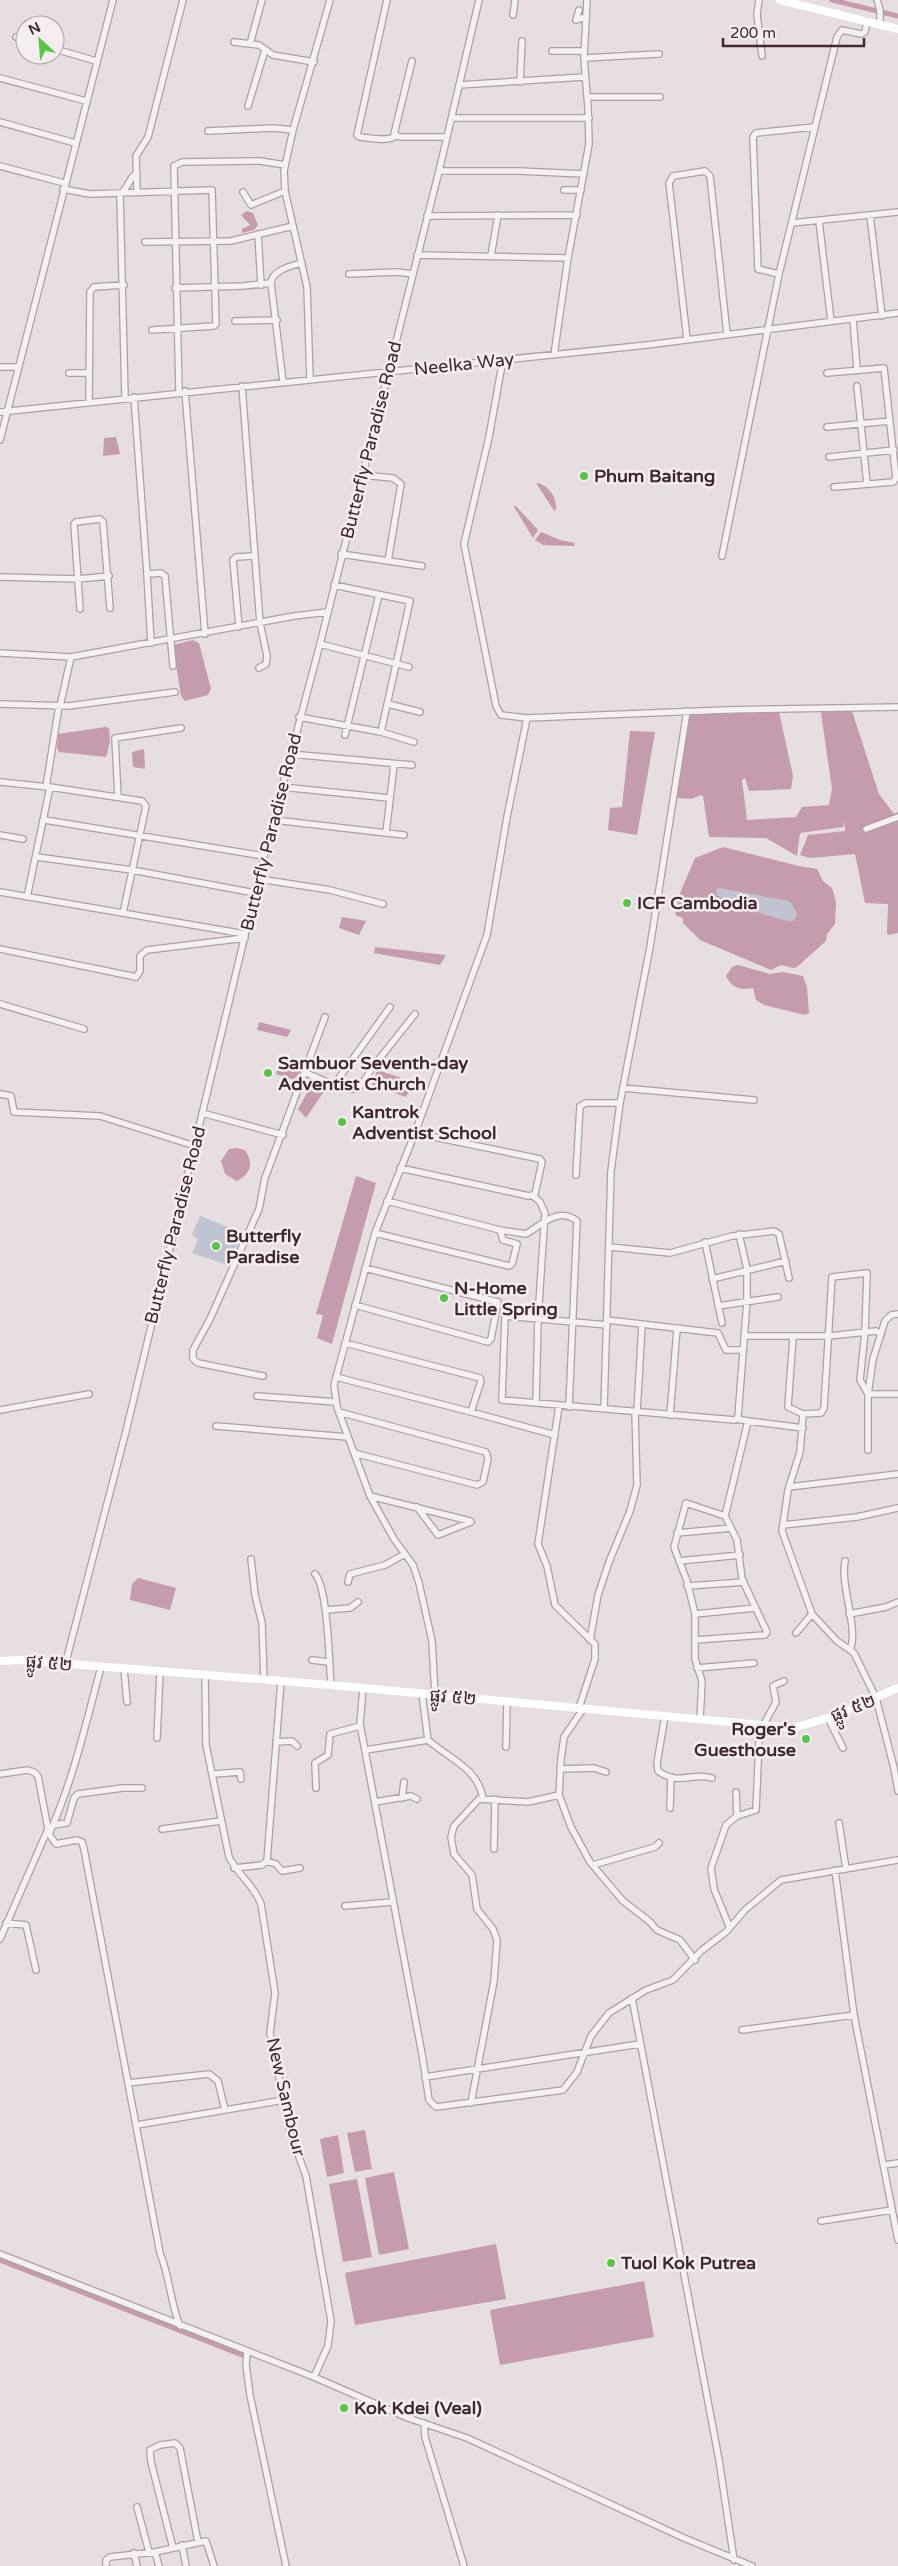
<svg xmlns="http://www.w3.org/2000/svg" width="898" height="2566" viewBox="0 0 898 2566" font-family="'Varela Round','Noto Sans Khmer',sans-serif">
<rect width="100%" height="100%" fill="#e7dee1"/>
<path fill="#c0c3d0" d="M 718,888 L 788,901 L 792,904 L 797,913 L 793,921 C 781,923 731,902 717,895 L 716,890 Z
M 200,1216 L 243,1233 L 228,1265 L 192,1253 L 198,1239 L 192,1235 Z"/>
<path fill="#c59bae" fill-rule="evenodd" d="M 247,211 L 253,213 L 258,225 L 254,230 L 242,233 L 242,229 L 250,225 L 241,215 Z
M 116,437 L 120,454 L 103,456 L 104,438 Z
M 536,483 C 549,484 559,500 555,512 Z
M 515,505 L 538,530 L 533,538 L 514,507 Z
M 541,532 L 560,540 L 575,543 L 574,546 L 543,545 L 535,540 Z
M 193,640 L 199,643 L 211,689 L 208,695 L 185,701 L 181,696 L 173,645 Z
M 851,708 L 879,794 L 894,814 L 898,812 L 898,933 L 888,935 L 887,933 L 888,904 L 865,903 L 855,854 L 810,858 L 800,855 L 808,835 L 845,831 L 844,821 L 843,827 L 800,833 L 797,856 L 766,838 L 709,837 L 703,796 L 700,795 L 692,799 L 675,798 L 688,713 L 779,712 L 793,776 L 791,789 L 749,791 L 745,778 L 742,780 L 747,820 L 796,817 L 802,807 L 829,805 L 832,789 L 821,713 L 825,710 Z
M 105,727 L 109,728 L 110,742 L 106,757 L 59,752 L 57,748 L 58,734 Z
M 630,731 L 655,732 L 637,835 L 608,830 L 610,808 L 622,807 Z
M 144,749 L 145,769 L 133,767 L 132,752 Z
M 723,847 L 799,866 L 817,869 L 823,881 L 832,888 L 836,902 L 835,924 L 827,934 L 826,941 L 797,967 L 793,968 L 781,965 L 771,970 L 700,940 L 683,923 L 683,918 L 675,915 L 680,893 L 695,858 ZM 718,888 L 788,901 L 792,904 L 797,914 L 793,921 C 782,923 731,902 717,895 L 716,890 Z
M 342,917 L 366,921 L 359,935 L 339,928 Z
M 375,947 L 446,955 L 440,965 L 374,953 Z
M 738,965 L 770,974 L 783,972 L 803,976 L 807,987 L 809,1013 L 805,1015 L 764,1005 L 756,1000 L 753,988 C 742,990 732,989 726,976 L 732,967 Z
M 259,1022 L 291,1030 L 287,1037 L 257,1030 Z
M 284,1055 L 302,1060 L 300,1072 L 294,1080 L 276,1074 Z
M 377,1070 L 414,1082 L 406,1097 L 372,1085 Z
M 311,1086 L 325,1090 L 306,1118 L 298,1109 Z
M 237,1148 L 245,1150 C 254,1164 251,1173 237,1181 L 225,1174 L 221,1161 L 229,1149 Z
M 356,1176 L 376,1183 L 332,1344 L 317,1338 L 323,1315 L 316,1314 Z
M 138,1578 L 176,1588 L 170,1610 L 130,1600 L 132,1584 Z
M 365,2130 L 372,2169 L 355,2172 L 347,2133 Z
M 338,2135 L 344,2173 L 327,2177 L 320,2139 Z
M 394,2172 L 409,2249 L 379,2255 L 365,2178 Z
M 357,2179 L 372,2257 L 343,2262 L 329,2184 Z
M 496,2244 L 506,2299 L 355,2325 L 345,2273 Z
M 644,2281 L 654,2337 L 500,2365 L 490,2310 Z"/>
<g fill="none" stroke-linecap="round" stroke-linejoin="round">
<path stroke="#c59bae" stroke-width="5" d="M 832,0 L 898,16
M 0,2260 L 242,2355"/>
<g stroke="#ada0a4" stroke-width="8">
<path id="street" d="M 387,0 L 357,135 L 360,137 C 370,138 387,142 396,136
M 759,0 L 757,14 L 762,56
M 877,0 L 880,10 L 880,24
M 579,10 L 576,20 L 586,17
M 513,15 L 515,0
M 16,37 L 25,40
M 234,42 L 259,45 L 273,55 L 314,62
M 250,44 L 262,0
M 55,49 L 96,61
M 552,51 L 584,51
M 584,58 L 659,54
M 412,61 L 394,134 L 400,137 L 446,137
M 0,78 L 86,101
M 520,82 L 522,41
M 459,85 L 584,77
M 587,97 L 660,97
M 248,106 L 265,50
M 452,118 L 589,118
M 0,122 L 75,143
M 208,131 L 274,128 L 293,130
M 0,166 L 64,183
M 439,171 L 519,171 L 584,174
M 63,189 L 90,194 L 212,190 L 216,324 L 214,326 L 152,330
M 564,190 L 581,190
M 137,192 L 136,156 L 148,137 L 183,0
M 243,192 L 251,205 L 285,191
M 870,215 L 882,316
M 427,216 L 577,215
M 819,221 L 831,321
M 792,223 L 898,212
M 258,234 L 261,285
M 145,242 L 231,241 L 293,226
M 417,255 L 568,258
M 491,256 L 498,215
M 349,274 L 397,272 L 413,274
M 779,274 L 758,269 L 753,137 L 756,133 L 814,127
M 271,283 C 272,270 291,266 302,263
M 175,288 L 243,286 L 271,283 L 283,382
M 853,319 L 857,369
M 235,321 L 277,320
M 687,339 L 669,183 L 673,176 L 705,171 L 710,176 L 727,334
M 554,355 L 568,258 L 589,144 L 588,108 L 584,58 L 587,0
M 503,359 L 489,437 L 464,544 L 496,706 L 501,715 L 527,718 L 725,710 L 898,707
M 0,367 L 19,367
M 69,373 L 89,373
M 827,373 L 884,368 L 896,478 L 893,482 L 834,487
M 310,380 L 307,287 L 285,191 L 284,171 L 293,130 L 330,0
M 242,386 L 260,623 L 267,656 L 266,664 L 259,668
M 857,386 L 867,484
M 185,391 L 205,634
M 179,392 L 174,166 L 182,162 L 260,161 L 285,165
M 125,397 L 120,194 C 129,188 128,178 137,173
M 134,397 L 147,574 L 161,573 L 165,576 L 173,666
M 89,401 L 90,292 L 94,287 L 124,285
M 0,412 L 647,345 L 898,313
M 827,427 L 890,421
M 0,440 L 113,0
M 829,457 L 894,450
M 361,475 L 393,478 L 401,484 L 388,561
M 341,554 L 422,566
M 722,556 L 779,274 L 837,37 L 842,30 L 861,34 L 865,32 L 867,21
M 147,574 L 151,643
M 0,577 L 78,579 L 109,576
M 334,585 L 410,601 L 381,732
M 80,609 L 74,524 L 76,522 L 100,519 L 103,522 L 110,608
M 239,627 L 233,560 L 236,557 L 255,556
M 320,644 L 409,667
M 0,653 L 71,657 L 294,616 L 327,612
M 0,704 L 68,706 L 175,692
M 388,704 L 420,712
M 60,706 L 71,657
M 299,717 L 381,732 L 414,742
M 345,735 L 379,595
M 290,754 L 412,765
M 0,782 L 48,787
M 46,787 L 59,706
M 282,787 L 389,798
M 118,797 L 115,738 L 181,728
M 45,820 L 264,856
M 274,820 L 404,835
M 866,829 L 898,817
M 386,833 L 394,765
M 0,835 L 23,839
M 37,857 L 132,870 L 255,893
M 259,879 L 330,890 L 383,904
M 0,892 L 245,934
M 27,897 L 50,787 L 142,801 L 146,806 L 123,913
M 0,949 L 136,977 L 140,971 L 140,956 L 147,950 L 245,938
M 0,1004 L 84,1029
M 306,1073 L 334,1085 L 390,1007
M 334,1085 L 351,1089 L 357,1089 L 362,1084 L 372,1068 L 415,1014
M 623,1088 L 754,1100
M 0,1094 L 11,1096 L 14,1112 L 100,1116 L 195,1146
M 202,1113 L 283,1135
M 400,1168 L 529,1196 L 535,1194 L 542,1162 L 540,1159 L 415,1133
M 576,1175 L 580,1106 L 586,1103 L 620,1103
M 533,1196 L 540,1202 L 545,1213 L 538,1318 L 536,1403
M 500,1230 L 526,1234 C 541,1225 559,1206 577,1221 L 569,1407
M 375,1233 L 509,1266 L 512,1264 L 517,1244 L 503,1240 L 500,1230 L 387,1201
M 705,1242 L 722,1323
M 610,1247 L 670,1253 L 732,1236 L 774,1231 L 779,1234 L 789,1278
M 712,1279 L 786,1261
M 355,1305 L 488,1342 L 491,1339 L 498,1302 L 365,1268
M 718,1306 L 778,1297
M 607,1320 L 718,1333 L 726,1350 L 743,1350
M 607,1325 L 505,1316 L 502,1400 L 735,1420 L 738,1417 L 747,1301 L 747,1269 L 739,1234
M 744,1336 L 829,1336 L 876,1331 L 881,1334
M 793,1337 L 788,1407 L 803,1414 L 821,1413 L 824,1408 L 832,1277 L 867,1273 L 865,1332 L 860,1380 L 868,1394 L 898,1394
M 263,1376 L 198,1363 L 193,1359 L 193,1350 L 210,1319 L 259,1209 L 265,1178 L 325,1017
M 336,1377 L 471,1412 L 481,1381 L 480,1378 L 345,1343
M 257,1396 L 336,1402
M 559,1406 L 538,1544 L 547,1566 L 555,1605 L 595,1644 L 595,1659 L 579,1708
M 604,1409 L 611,1171 L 620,1103 L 650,947 L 687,711
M 0,1410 L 89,1394
M 339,1412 L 486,1452 L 488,1459 L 483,1482 L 477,1485 L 354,1453
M 471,1412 L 555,1435
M 637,1412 L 642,1325
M 803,1414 L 800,1452 L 788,1490 L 782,1531 L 812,1614 L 837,1641 L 850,1650
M 670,1415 L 677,1329
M 748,1421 L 803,1428
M 216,1426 L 348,1437
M 868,1450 L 868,1394 L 873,1359 L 885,1321 L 891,1315 L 898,1314
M 789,1487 L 898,1474
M 370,1496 L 470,1521 L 471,1522 L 438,1535 L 417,1507
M 725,1516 L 748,1421 L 736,1419
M 783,1525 L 857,1517 L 898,1508
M 677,1533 L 731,1528
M 251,1559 L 255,1595 L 262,1623 L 264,1680
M 679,1561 L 740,1555
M 845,1561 C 840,1586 859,1629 850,1650 L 854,1653 L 876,1698 L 894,1768 L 898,1791
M 315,1574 C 328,1588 329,1662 331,1685
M 348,1582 L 350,1574 L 385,1565 L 405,1554
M 687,1586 L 744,1582
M 326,1610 L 350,1608 L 358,1602
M 695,1614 L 755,1608
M 849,1614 L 886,1607 L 898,1602
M 796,1633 L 812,1614
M 590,1640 L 598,1595 L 609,1562 L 630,1511 L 637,1485 L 635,1412
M 695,1640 L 765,1635 L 767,1632 L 742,1579 L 737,1540 L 725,1516 L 686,1503 L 674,1547 L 687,1581 L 695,1614 L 695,1659 L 702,1681 L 700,1719
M 312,1660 L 329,1662
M 65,1665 L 126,1431 L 264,856 L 320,644 L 439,171 L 479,0
M 697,1668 L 754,1663
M 124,1669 L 127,1702
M 205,1675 L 206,1745 L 229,1857 C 238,1875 254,1885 261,1904 L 275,1993 L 270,2033 L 290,2132 L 306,2176 L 331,2321 L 328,2346 L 314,2377
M 363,1688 L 360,1724 L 422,2054 L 429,2100 L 436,2107 L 563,2090 L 577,2072 L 591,2036 L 609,2013 L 646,1990 L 673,1980 L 701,1951 L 726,1932 L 745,1910 L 781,1880 L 898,1860
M 422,1694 L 428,1740 C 449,1759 477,1767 483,1798
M 435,1695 L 432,1641 L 419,1583 L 413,1565 L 394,1539 L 370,1496 L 337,1407 L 334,1385 L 375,1233 L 415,1133 L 487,935 L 507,817 L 527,718
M 583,1709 L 564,1737 L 561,1759 L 559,1795 L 571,1827 L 590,1862 L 623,1901 L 649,1921 L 657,1930 L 680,1940 L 695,1960
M 665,1716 L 657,1763 L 658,1771 C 678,1786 693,1772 712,1778
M 828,1718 L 843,1748
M 157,1738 L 160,1672
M 276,1742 L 292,1741 L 297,1746
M 506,1747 L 507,1702
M 366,1750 L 428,1740
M 560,1769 L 594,1768 L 606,1772
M 0,1774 L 27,1770 L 34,1772 L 38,1776 L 49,1834 L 56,1844 L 77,1840 L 82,1842 L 84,1849 L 160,2253 C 170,2277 170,2302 180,2326
M 213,1774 L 240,1772 L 241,1779
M 316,1788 L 315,1763 L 328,1755 L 330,1734 L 360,1726
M 736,1792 L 737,1816 L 756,1810 L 759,1741 L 763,1726 L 776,1702 L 773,1686 L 784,1681
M 402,1798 L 404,1782
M 375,1802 L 411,1796 L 417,1799
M 670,1808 L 671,1777
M 839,1823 L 846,1869
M 54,1825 L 67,1823 L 74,1798 L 78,1794 L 123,1788 L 142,1788
M 162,1829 L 221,1821
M 49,1834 C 73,1781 86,1723 101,1667
M 494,1849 L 495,1799
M 267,1861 L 276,1864 L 282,1871 L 300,1868
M 593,1865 L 655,1847 L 659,1843
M 234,1868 L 262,1865 L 267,1861 L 281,1681
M 835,1870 L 854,2015 L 898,2240
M 345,1906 L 392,1902
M 6,1923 L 26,1925 L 36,1970
M 729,1926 L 714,1889 L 711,1868 L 726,1825 L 737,1816
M 0,1939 L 48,1829
M 632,1998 L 719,2460 L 734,2560
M 742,2030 L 854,2015
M 425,2077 L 640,2044
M 128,2083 L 209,2074 L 218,2081 L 225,2110
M 471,2103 L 494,1981 L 497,1940 L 493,1929 L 477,1909 L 472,1875 L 454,1854 L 451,1837 L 454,1826 L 479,1799 L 528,1802 L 559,1795
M 137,2125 L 284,2100
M 884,2165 L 898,2163
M 821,2221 L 892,2210
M 0,2254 L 314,2377 L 408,2418 L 467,2438 L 684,2538 L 752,2566
M 247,2352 L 246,2365 L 250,2395 L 286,2566
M 424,2423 L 425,2437 L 464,2566
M 137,2507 L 149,2552
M 182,2545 L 186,2566
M 173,2548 L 151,2462 L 150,2450 L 160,2445 L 175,2443 L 180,2448 L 198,2542
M 155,2552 L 159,2566
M 134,2553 L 137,2566
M 106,2566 L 106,2560 L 110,2557 L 155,2552 L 206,2541 L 214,2566"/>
</g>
<use href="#street" stroke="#f5f1f2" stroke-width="5.5"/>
<path stroke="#fff" stroke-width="8" d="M 780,0 L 898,29
M 0,1661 L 21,1660 L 331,1685 L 793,1728 L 828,1718 L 898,1688"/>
</g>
<g fill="#58c54a" stroke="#f5eef0" stroke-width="2">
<circle cx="584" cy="476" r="5"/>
<circle cx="627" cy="903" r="5"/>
<circle cx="268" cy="1073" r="5"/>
<circle cx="342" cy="1122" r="5"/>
<circle cx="216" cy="1246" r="5"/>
<circle cx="444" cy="1298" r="5"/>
<circle cx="806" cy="1739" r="5"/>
<circle cx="611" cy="2263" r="5"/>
<circle cx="344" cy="2408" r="5"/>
</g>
<g text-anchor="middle" stroke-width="5" stroke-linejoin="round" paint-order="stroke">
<g font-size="18" fill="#3d292f" stroke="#f5eef0">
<text transform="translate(464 364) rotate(-6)" y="6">Neelka Way</text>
<text transform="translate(371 440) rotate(-76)" y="6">Butterfly Paradise Road</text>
<text transform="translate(271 832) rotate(-76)" y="6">Butterfly Paradise Road</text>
<text transform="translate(175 1225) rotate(-76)" y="6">Butterfly Paradise Road</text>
<text transform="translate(49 1663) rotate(5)" y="6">ផ្លូវ ៥២</text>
<text transform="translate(453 1697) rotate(5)" y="6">ផ្លូវ ៥២</text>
<text transform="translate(853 1708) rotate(-22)" y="6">ផ្លូវ ៥២</text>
<text transform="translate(286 2097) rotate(77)" y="6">New Sambour</text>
</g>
<g font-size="18" font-weight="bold" fill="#3d292f" stroke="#f5eef0" text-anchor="start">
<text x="594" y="482">Phum Baitang</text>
<text x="637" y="909">ICF Cambodia</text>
<text x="278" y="1069">Sambuor Seventh-day<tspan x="278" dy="21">Adventist Church</tspan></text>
<text x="352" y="1118">Kantrok<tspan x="352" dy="21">Adventist School</tspan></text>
<text x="226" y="1242">Butterfly<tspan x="226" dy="21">Paradise</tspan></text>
<text x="454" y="1294">N-Home<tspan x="454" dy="21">Little Spring</tspan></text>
<text x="796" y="1735" text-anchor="end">Roger's<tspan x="796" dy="21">Guesthouse</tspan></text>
<text x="621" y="2269">Tuol Kok Putrea</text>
<text x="354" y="2414">Kok Kdei (Veal)</text>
</g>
</g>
<g transform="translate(40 40) rotate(334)"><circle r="24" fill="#f5eef0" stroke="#ab9fa3"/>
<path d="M0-4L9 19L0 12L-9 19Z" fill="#58c54a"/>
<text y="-8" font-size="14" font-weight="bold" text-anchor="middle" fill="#3d292f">N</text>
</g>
<path d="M723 38v8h141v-8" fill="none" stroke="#3d292f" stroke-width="2.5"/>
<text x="730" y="38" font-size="15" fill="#3d292f" stroke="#f5eef0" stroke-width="4" paint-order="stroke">200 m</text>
</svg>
